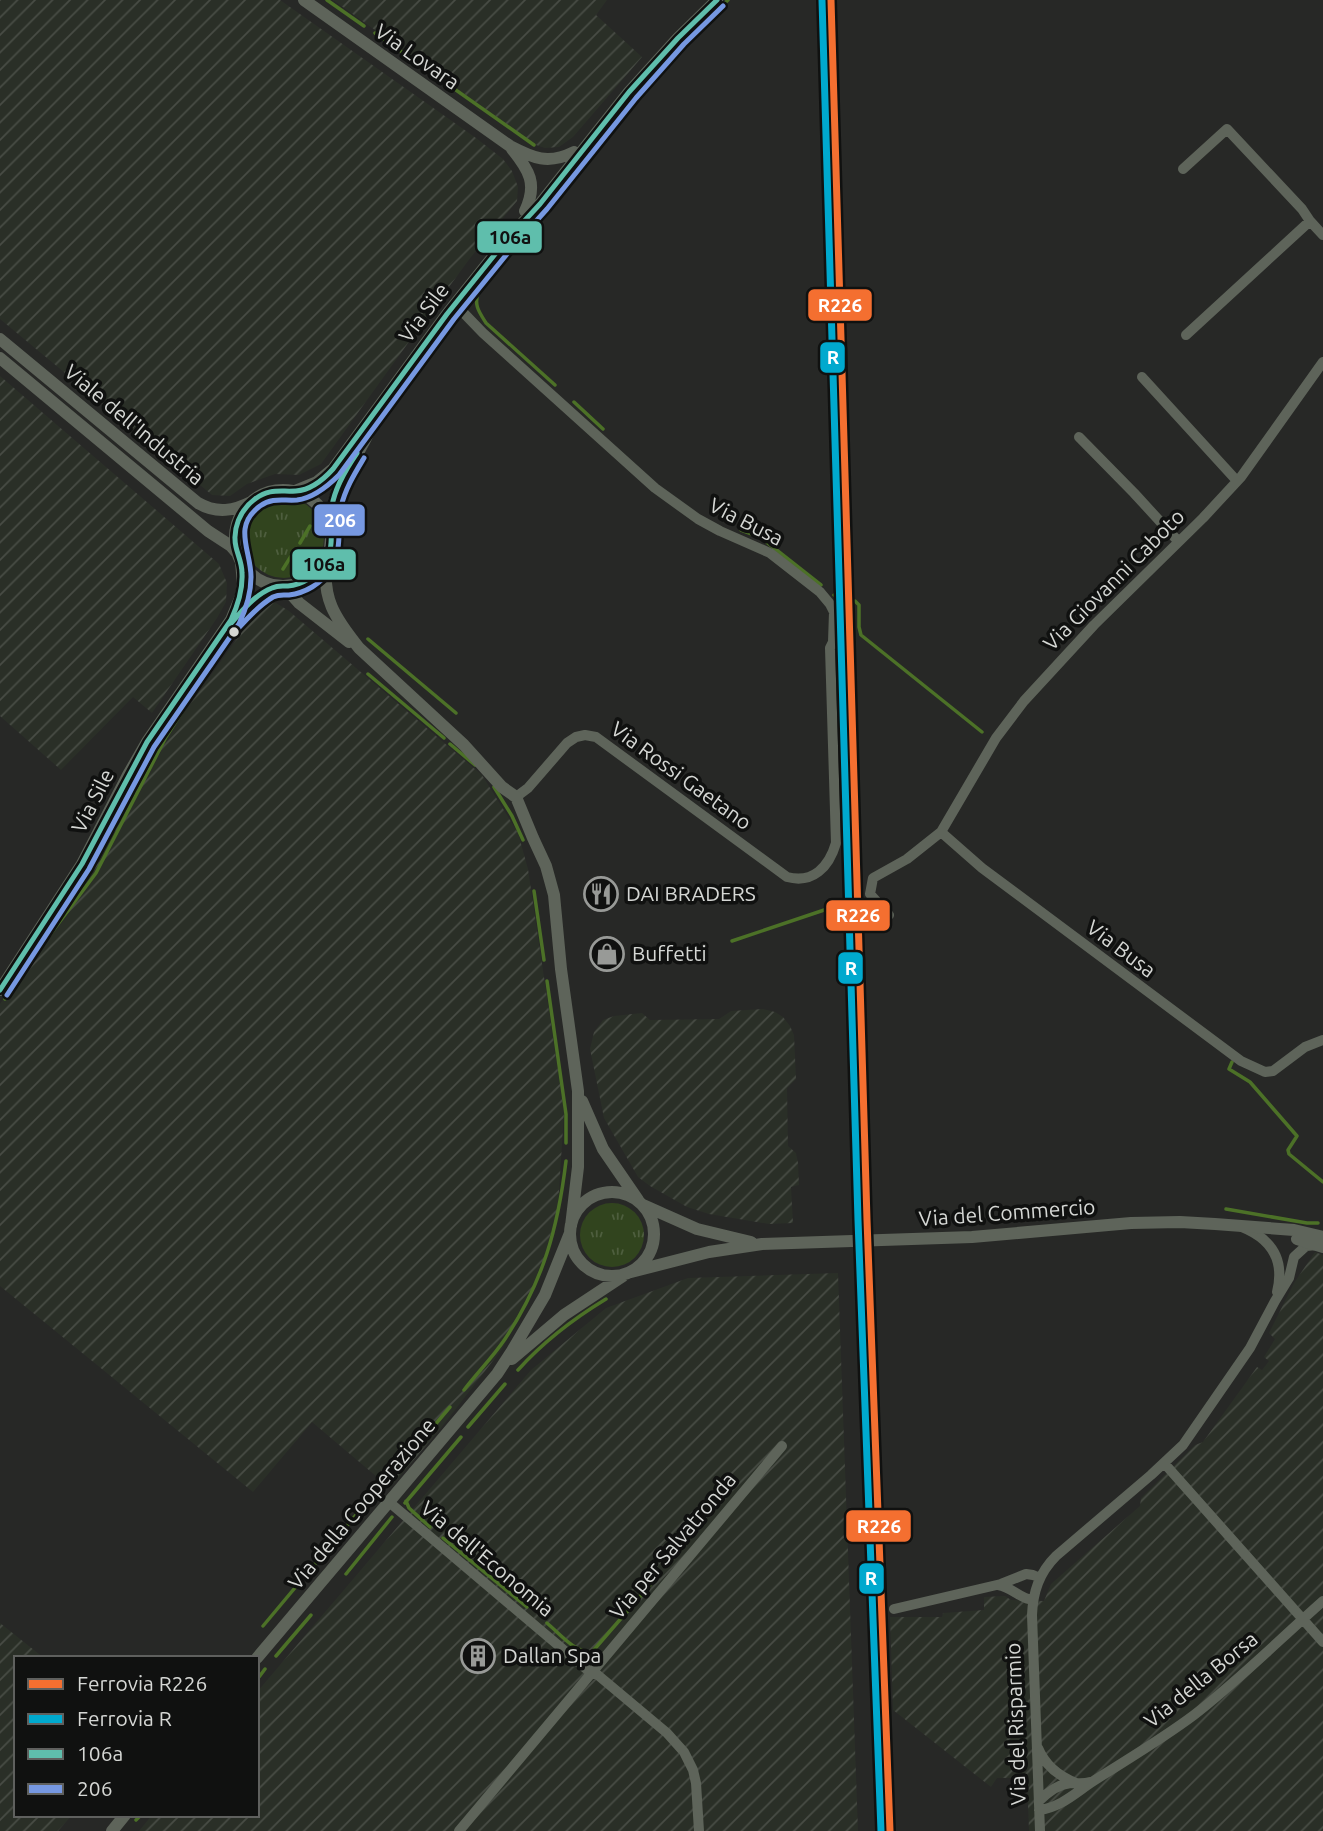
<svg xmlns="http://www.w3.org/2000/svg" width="1323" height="1831" viewBox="0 0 1323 1831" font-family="Ubuntu,sans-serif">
<defs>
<pattern id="industrial-furrows" width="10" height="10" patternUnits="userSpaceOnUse" patternTransform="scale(1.75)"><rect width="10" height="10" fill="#2a2f27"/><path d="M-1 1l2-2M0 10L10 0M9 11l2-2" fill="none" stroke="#484c45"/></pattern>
<pattern id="grass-tufts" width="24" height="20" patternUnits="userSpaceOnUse" patternTransform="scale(1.75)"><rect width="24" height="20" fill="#31441e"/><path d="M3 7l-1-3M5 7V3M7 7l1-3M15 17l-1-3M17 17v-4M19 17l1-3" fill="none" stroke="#4e5e3e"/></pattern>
</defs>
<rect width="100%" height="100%" fill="#272826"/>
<path fill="url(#industrial-furrows)" d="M 0,0 L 280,0 L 476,138 L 503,159 L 512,171 L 518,187 L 517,201 L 471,257 L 429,314 L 321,464 L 299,475 L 275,474 L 247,484 L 230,496 L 212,495 L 0,319 Z
M 333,0 L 607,0 L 596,15 L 642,57 L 573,137 L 559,147 L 545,148 L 536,145 Z
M 0,376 L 219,564 L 227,583 L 226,602 L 217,618 L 152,713 L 133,697 L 61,770 L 0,716 Z
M 271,602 L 276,603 L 289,611 L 482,775 L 518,833 L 528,869 L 564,1112 L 558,1207 L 538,1280 L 502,1349 L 441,1428 L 390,1488 L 312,1422 L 253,1492 L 0,1286 L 0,1004 L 80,883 L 144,769 L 261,605 Z
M 763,1009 L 775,1012 L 783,1017 L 790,1026 L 794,1035 L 796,1079 L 787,1088 L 788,1146 L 796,1153 L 798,1163 L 799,1185 L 791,1187 L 793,1223 L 769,1224 L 709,1214 L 687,1207 L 650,1186 L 638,1177 L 604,1118 L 590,1049 L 594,1032 L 603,1020 L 614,1016 L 642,1013 L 650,1020 L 719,1019 L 731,1011 Z
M 1315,1252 L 1323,1255 L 1323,1831 L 1029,1831 L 1027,1779 L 1018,1778 L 997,1778 L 991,1787 L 893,1710 L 890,1617 L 942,1617 L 943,1613 L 984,1610 L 984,1597 L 1005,1596 L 1011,1600 L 1044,1601 L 1051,1584 L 1140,1506 L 1141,1498 L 1195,1445 L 1203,1442 L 1257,1367 L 1262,1370 L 1269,1361 L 1264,1357 L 1275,1339 L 1269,1333 L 1294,1283 Z
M 838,1273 L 858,1831 L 139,1831 L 152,1815 L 257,1815 L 257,1692 L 531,1370 L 606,1308 L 688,1278 Z
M 0,1623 L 44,1658 L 16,1658 L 16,1815 L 72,1815 L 58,1831 L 0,1831 Z"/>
<path fill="url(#grass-tufts)" d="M244 538a40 40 0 1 1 80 0a40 40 0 1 1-80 0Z
M580 1235a32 32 0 1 1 64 0a32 32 0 1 1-64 0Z"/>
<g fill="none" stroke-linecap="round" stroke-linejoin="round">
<path stroke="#4c7127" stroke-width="3.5" d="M 327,0 L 364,26
M 707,20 L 728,0
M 375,33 L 534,145
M 679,47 L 698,29
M 641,91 L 673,54
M 603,136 L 624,111
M 437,343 L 454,322
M 555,385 L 486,323 C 479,312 473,304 479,291 L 516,243 L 594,148
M 574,402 L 603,429
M 391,409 L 421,366
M 741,530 L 760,537 L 821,585
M 300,543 L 310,526
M 283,569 L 293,553
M 834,595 L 839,599
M 855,601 L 859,605 L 859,627 L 861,635 L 982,732
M 368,639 L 456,713
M 368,674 L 444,738
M 450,744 L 475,765
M 494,787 L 512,816 L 523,840
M 534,891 L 544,960
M 49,936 L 96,873 L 166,737 L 209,669
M 732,941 L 845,903
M 37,954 L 40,949
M 547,981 L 566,1114 L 566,1143
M 5,999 L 30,964
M 1232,1062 L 1229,1069 L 1250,1082 L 1297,1136 L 1288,1150 L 1289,1154 L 1323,1182
M 1226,1209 L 1307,1223 L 1318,1223
M 518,1370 C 544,1341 573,1319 606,1299
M 464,1390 C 477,1373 493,1357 505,1339 C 543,1282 558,1228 566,1161
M 468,1427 L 505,1384
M 406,1459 L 450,1407
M 406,1501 L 409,1508 L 430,1527
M 405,1503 L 461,1437
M 443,1538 L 527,1607
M 673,1558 L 699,1525
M 346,1574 L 392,1517
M 547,1623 C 560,1634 575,1653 592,1652 L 656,1578
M 263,1626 L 371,1497
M 276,1656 L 311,1615
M 259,1677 L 265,1669
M 136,1820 L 141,1815"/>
<path stroke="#5e645a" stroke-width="10" d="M 1183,169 L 1227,129 L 1302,209 L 1310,221 L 1323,235
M 455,304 L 483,333 L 655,488 L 698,519 L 720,531 L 770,553 L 820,592 L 830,604 L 834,612 L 833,642 L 830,648 L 836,843 C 829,867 813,884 787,877 L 596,737 L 585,735 L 576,737 L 567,743 L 528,788 L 516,797
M 1186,335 L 1310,221
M 1142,377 L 1237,481
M 1079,437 L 1134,493 L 1178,541
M 941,832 L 996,738 L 1024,701 L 1094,625 L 1203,518 L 1241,477 L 1323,362
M 889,915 L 870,894 L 873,878 L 907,859 L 941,832 L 982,868 L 1241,1061 L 1265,1072 L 1273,1071 L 1305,1047 L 1323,1040
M 1242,1227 C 1272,1239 1285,1260 1277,1292
M 1164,1463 L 1323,1642
M 389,1502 L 591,1673
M 998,1585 C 1012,1587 1020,1599 1033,1600
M 894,1609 L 1001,1584 L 1026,1574 L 1033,1575 L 1040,1578
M 593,1671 L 667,1733 L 684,1752 L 693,1770 L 696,1783 L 699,1831
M 1038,1748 C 1045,1765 1058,1776 1076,1783
M 1039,1801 C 1048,1792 1058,1784 1071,1783 C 1078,1783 1084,1784 1090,1782
M 1039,1810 C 1062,1807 1076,1792 1095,1780 C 1128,1759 1162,1739 1194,1715 C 1239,1680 1280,1639 1323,1601
M 459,1831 L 782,1446
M 1040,1831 L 1032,1615 C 1033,1592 1039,1573 1056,1556 L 1151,1475 L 1183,1445 L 1250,1348 L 1275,1301 L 1289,1278 L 1294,1257 L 1306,1246 L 1317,1245"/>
<path stroke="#5e645a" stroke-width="12" d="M 304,0 L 510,146 C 533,158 548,165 574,152
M 512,149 C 529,170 538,184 525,211
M 0,339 L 198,503 C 217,514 234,511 253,501
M 0,358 L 208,531 L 231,546 L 238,554
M235 538a48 48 0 1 1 96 0a48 48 0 1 1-96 0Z
M 295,491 L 317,482 L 333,469 L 447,314 L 504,243 L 540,204 L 629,92 L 678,38 L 717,0
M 331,525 C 332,481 356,464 371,427
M 327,559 C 321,598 335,618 359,648 L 464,745 L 502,787 L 516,797 L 533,838 L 546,866 L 554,895 L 561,969 L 578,1091 L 578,1167 L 571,1226
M 284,586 L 299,603 L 349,642
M 236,618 L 250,604 L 276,586
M 0,990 L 82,864 L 128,775 L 147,742 L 231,620 L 241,596 L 243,584 L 241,562
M 582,1101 L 603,1149 L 638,1200
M570 1234a42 42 0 1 1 84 0a42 42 0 1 1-84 0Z
M 643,1205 L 697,1229 L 751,1242
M 1297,1239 L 1323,1247
M 631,1272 L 709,1252 L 762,1244 L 972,1237 L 1131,1223 L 1180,1222 L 1215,1224 L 1294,1230 L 1323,1237
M 512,1359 L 564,1315 L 623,1276
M 257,1658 L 497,1374 L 512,1351 L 545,1295 L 570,1233
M 112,1831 L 125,1815"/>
<g stroke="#101110" stroke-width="10">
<path id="bus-1" d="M 228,627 C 240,613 254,595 272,588 C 278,585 282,586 288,586 C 302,585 316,576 324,564 C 336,547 329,526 332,506 C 335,487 346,469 357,453
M 0,990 L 82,864 L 147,742 L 231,620 C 238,605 243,590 242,573 C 242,563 238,556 236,547 C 232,529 240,510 255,499 C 270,488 280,492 296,491 C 311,490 324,479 333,469 L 447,314 L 504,243 L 540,204 L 629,92 L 678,38 L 717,0"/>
</g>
<g stroke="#101110" stroke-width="10">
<path id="bus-2" d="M 233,634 C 245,621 258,606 273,597 C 279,594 283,595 289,595 C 305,593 321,584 330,570 C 343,550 337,529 341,507 C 345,489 355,473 364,458
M 7,995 L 89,869 L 154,747 L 239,624 C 246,609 251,594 251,577 C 251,550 232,527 260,506 C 273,497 283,501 297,500 C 313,498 328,486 339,475 L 454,319 L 511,249 L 547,209 L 636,98 L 684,44 L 723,6"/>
</g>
<use href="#bus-1" stroke="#5fbeac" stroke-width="5"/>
<use href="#bus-2" stroke="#7698e1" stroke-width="5"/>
<g stroke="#101110" stroke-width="12">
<path id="rail-1" d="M 831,0 L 867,1220 L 890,1831"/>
</g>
<g stroke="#101110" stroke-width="12">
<path id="rail-2" d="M 822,0 L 858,1220 L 881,1831"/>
</g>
<use href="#rail-1" stroke="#f46f30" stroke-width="7"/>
<use href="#rail-2" stroke="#00a9ce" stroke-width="7"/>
</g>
<defs>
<g id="restaurant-ring" transform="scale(1.75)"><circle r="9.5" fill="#101110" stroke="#989a97" stroke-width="1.5"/><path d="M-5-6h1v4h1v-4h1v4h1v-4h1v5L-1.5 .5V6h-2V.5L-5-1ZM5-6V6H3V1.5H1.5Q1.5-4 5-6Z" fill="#989a97"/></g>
<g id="shop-ring" transform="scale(1.75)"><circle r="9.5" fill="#101110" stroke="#989a97" stroke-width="1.5"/><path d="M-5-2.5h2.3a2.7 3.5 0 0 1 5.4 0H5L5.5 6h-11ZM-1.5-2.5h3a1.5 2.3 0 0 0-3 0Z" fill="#989a97"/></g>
<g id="building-ring" transform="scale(1.75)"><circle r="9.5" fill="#101110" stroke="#989a97" stroke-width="1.5"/><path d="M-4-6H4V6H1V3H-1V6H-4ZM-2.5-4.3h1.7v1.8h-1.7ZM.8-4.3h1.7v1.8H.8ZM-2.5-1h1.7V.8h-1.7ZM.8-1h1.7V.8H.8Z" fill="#989a97"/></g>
</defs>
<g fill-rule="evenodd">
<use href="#restaurant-ring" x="601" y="894"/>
<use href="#shop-ring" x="607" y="954"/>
<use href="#building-ring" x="478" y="1656"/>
</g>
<circle fill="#d5d7d4" stroke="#101110" stroke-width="2.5" cx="234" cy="632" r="6"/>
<g text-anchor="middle" stroke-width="7" stroke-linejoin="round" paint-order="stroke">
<g font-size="21" fill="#d5d7d4" stroke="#101110">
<text transform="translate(417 57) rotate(35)" y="7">Via Lovara</text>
<text transform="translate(424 313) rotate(-53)" y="7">Via Sile</text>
<text transform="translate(134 425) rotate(40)" y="7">Viale dell'Industria</text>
<text transform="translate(746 522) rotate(27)" y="7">Via Busa</text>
<text transform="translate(1114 580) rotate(-45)" y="7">Via Giovanni Caboto</text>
<text transform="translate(681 776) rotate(36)" y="7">Via Rossi Gaetano</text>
<text transform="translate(93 801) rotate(-63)" y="7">Via Sile</text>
<text transform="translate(1121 949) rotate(37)" y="7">Via Busa</text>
<text transform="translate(1007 1213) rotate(-4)" y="7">Via del Commercio</text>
<text transform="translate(362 1504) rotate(-50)" y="7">Via della Cooperazione</text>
<text transform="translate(673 1546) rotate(-50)" y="7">Via per Salvatronda</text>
<text transform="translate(487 1559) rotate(40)" y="7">Via dell'Economia</text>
<text transform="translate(1201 1680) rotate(-39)" y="7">Via della Borsa</text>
<text transform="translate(1016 1724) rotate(-92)" y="7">Via del Risparmio</text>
</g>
<g font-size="21" fill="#d5d7d4" stroke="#101110" text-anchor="start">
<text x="626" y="901">DAI BRADERS</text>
<text x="632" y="961">Buffetti</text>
<text x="503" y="1663">Dallan Spa</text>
</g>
</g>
<g stroke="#101110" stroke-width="2.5">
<rect x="476" y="220" width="67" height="34" rx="7" fill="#5fbeac"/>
<rect x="807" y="288" width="66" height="34" rx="7" fill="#f46f30"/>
<rect x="819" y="341" width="27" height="33" rx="7" fill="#00a9ce"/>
<rect x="313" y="503" width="53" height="34" rx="7" fill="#7698e1"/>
<rect x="291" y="548" width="66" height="33" rx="7" fill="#5fbeac"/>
<rect x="825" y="899" width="66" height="33" rx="7" fill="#f46f30"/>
<rect x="837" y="951" width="27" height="34" rx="7" fill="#00a9ce"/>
<rect x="845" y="1509" width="67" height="34" rx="7" fill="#f46f30"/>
<rect x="858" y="1562" width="27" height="33" rx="7" fill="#00a9ce"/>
</g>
<g font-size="19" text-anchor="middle" font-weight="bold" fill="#fff">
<text x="840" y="312">R226</text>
<text x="833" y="364">R</text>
<text x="340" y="527">206</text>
<text x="858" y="922">R226</text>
<text x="851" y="975">R</text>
<text x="879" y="1533">R226</text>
<text x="871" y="1585">R</text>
</g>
<g font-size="19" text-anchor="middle" font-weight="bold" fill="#111">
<text x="510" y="244">106a</text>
<text x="324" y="571">106a</text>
</g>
<rect x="14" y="1656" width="245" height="161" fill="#101110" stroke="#5f605e" stroke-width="2"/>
<rect x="28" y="1679" width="35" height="10" fill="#f46f30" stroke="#5f605e" stroke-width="2"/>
<text x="77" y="1691" font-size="21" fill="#d5d7d4">Ferrovia R226</text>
<rect x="28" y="1714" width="35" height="10" fill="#00a9ce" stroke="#5f605e" stroke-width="2"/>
<text x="77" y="1726" font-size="21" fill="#d5d7d4">Ferrovia R</text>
<rect x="28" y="1749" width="35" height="10" fill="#5fbeac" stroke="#5f605e" stroke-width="2"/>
<text x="77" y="1761" font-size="21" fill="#d5d7d4">106a</text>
<rect x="28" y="1784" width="35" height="10" fill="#7698e1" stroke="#5f605e" stroke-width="2"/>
<text x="77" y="1796" font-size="21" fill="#d5d7d4">206</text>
</svg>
